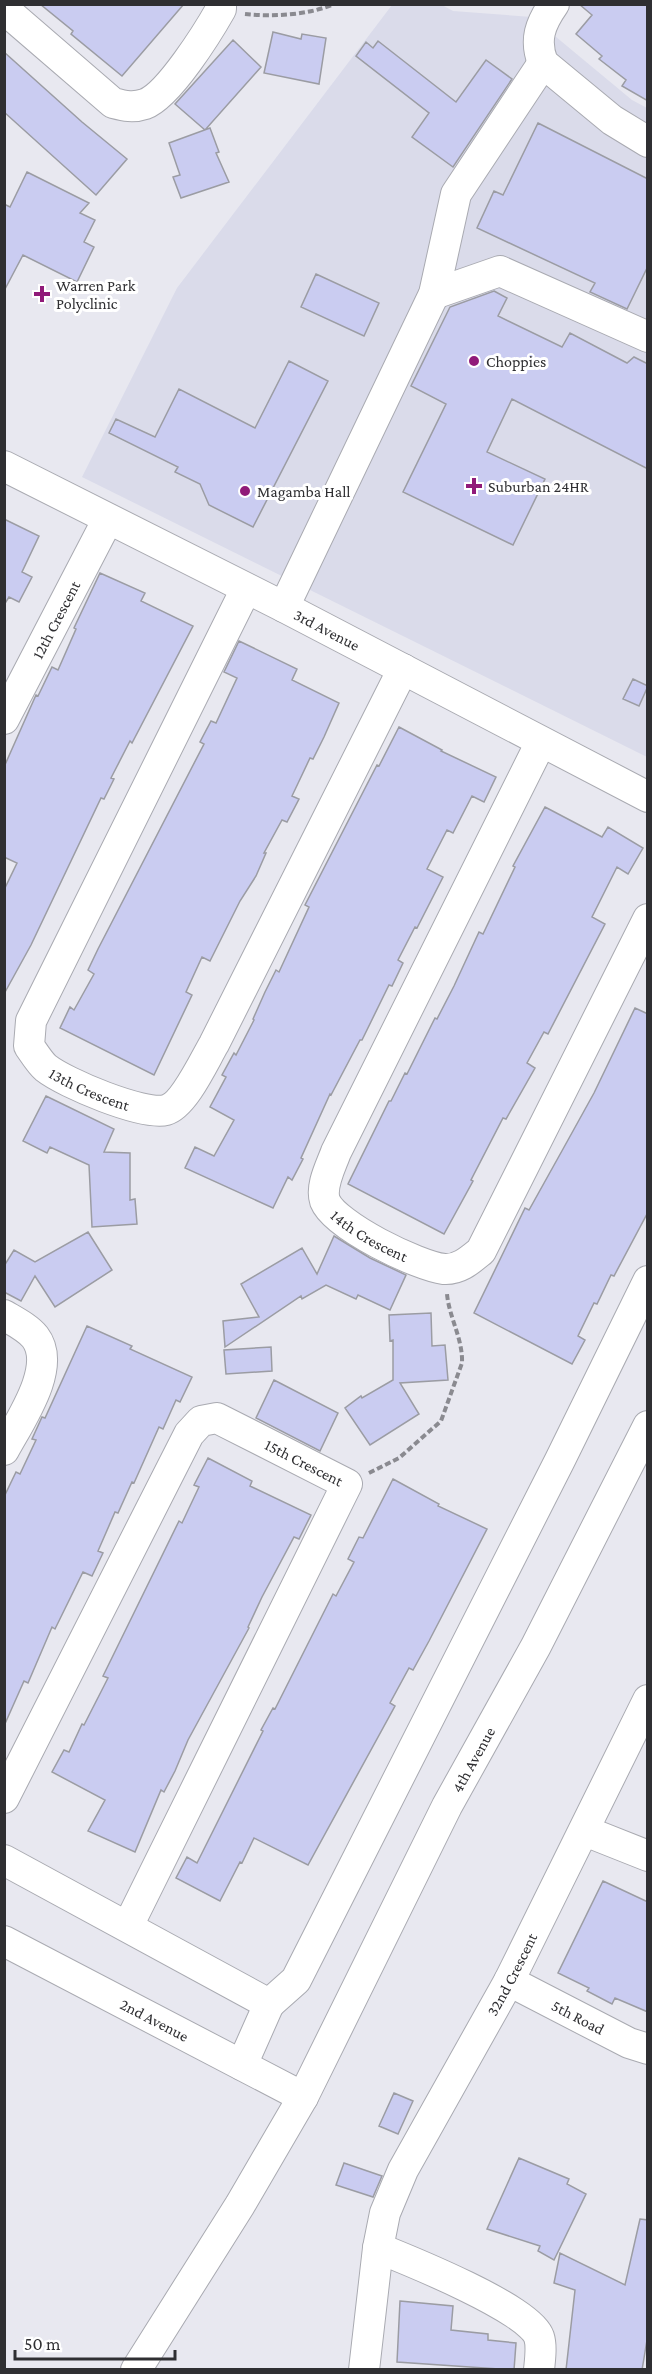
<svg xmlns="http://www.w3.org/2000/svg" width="652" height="2374" viewBox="0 0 652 2374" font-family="'Crimson Pro',serif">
<rect width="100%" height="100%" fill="#e8e8f0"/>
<path fill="#dadbea" d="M 392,5 L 442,5 L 453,11 L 532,17 L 632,100 L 647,108 L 647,757 L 82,477 L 177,288 Z"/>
<path fill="#caccf1" stroke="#9b9ca3" stroke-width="1.5" d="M 40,4 L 184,4 L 122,76 L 71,34 L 73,31 Z
M 579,4 L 648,4 L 648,101 L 622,86 L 626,80 L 599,59 L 602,56 L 576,34 L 592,15 Z
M 273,32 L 301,39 L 302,34 L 326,38 L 319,84 L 264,73 Z
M 233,40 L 261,67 L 205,130 L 175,104 Z
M 378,41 L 456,102 L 486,60 L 512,79 L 453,167 L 412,137 L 429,113 L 356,56 L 366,42 L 373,48 Z
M 4,52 L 82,122 L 127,159 L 96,195 L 4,112 Z
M 538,123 L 648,179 L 648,266 L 627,309 L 590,292 L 595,283 L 477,228 L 494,191 L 503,195 Z
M 210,128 L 219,152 L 216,153 L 229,182 L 181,198 L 173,177 L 180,175 L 169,143 Z
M 27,172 L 89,203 L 80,213 L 95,220 L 84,242 L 94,247 L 77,282 L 23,255 L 4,291 L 4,204 L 10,207 Z
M 316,274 L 379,303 L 364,336 L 301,307 Z
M 494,291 L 507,298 L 498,316 L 562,347 L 570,333 L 627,363 L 634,357 L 648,364 L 648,469 L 512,399 L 487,452 L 545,479 L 513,545 L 403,492 L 446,404 L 411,386 L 450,307 Z
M 289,361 L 328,381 L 253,527 L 209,505 L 200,484 L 175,472 L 178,467 L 109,433 L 116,419 L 155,437 L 179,389 L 255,428 Z
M 4,519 L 39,536 L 22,572 L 32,577 L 19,602 L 9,597 L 4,605 Z
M 100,573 L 145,593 L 141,601 L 193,626 L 132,743 L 130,741 L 111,778 L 114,779 L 104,799 L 101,798 L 31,945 L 4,994 L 4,890 L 17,863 L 4,857 L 4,767 L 36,695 L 38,696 L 52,667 L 58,670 L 76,629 L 74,628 Z
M 239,641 L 297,669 L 292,680 L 339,703 L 324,737 L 313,759 L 310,758 L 292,796 L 299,799 L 287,822 L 282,820 L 264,853 L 266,853 L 256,876 L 240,901 L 210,961 L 202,957 L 186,992 L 192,995 L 154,1075 L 60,1028 L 70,1007 L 74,1010 L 94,974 L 88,970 L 98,949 L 204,744 L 200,742 L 211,721 L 216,723 L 237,678 L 224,672 Z
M 633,679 L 648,686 L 639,706 L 623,699 Z
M 399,727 L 442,750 L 441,751 L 496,777 L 484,802 L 472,796 L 453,833 L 447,830 L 427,869 L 443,877 L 417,928 L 415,927 L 398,960 L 403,963 L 392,986 L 389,985 L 362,1040 L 360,1040 L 331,1095 L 330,1094 L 301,1158 L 303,1159 L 292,1180 L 288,1177 L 273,1208 L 185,1168 L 195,1147 L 214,1156 L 234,1120 L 210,1107 L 226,1077 L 222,1075 L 234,1053 L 236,1055 L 254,1020 L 253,1019 L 265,992 L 276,970 L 279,972 L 309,907 L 305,905 L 377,765 L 379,766 Z
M 545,807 L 602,837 L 608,827 L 643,848 L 628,874 L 617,867 L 592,917 L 605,924 L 548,1034 L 544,1032 L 527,1063 L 535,1068 L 506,1119 L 503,1118 L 471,1180 L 473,1181 L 444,1234 L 348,1184 L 389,1101 L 391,1101 L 405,1073 L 407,1074 L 435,1018 L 437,1019 L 454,986 L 479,932 L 483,934 L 515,867 L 513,866 Z
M 635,1008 L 648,1014 L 648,1212 L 614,1276 L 611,1275 L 597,1304 L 594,1303 L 578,1336 L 585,1340 L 572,1364 L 474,1313 L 525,1208 L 529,1210 L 563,1149 L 594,1093 Z
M 46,1096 L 114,1129 L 104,1152 L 130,1153 L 130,1200 L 135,1199 L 137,1224 L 92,1227 L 89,1165 L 50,1147 L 47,1153 L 23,1141 Z
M 88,1232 L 112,1270 L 55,1307 L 35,1276 L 21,1301 L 4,1292 L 4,1266 L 14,1250 L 35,1262 Z
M 334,1236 L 370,1258 L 406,1275 L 390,1310 L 358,1295 L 356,1299 L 326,1285 L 302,1299 L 301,1296 L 225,1347 L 223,1321 L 259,1317 L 241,1284 L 302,1248 L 317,1274 Z
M 431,1313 L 432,1346 L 445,1345 L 448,1380 L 400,1383 L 419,1414 L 370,1445 L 345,1408 L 361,1396 L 362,1398 L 393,1380 L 393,1340 L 390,1341 L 389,1315 Z
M 87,1326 L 132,1346 L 130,1349 L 192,1377 L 180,1402 L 176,1400 L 163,1429 L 159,1427 L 134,1483 L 132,1482 L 118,1513 L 115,1512 L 98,1551 L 103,1553 L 92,1576 L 83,1572 L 55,1629 L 52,1627 L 28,1683 L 24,1681 L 4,1726 L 4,1497 L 16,1472 L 20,1474 L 36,1440 L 32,1439 L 42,1417 L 45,1418 Z
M 271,1347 L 272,1371 L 226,1374 L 224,1350 Z
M 274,1380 L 338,1413 L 320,1451 L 256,1418 Z
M 208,1458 L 252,1481 L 250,1486 L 311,1515 L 299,1539 L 294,1537 L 262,1597 L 248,1627 L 249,1628 L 188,1740 L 175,1771 L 164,1792 L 161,1790 L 135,1852 L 88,1831 L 105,1800 L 52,1772 L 64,1750 L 69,1752 L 82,1724 L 84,1725 L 108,1678 L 103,1676 L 179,1521 L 182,1523 L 199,1487 L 194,1485 Z
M 393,1479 L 439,1504 L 438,1506 L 487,1529 L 429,1641 L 413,1670 L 409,1668 L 390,1703 L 395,1706 L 308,1865 L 254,1838 L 242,1863 L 240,1862 L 220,1901 L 176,1878 L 187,1857 L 197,1863 L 263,1731 L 261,1730 L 273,1708 L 275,1709 L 333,1594 L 336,1596 L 354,1562 L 348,1559 L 359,1537 L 363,1538 Z
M 603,1881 L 648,1902 L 648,2012 L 615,1998 L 612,2004 L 587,1991 L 589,1988 L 558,1973 Z
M 394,2093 L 413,2101 L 398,2134 L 379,2126 Z
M 519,2158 L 569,2179 L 567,2184 L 586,2194 L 554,2260 L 538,2251 L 540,2246 L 487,2229 Z
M 344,2163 L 382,2176 L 373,2197 L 336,2185 Z
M 640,2219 L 648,2220 L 648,2334 L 642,2370 L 566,2370 L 575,2290 L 554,2283 L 560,2253 L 625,2285 Z
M 400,2301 L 453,2306 L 451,2330 L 488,2334 L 488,2340 L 516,2343 L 514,2370 L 397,2362 Z"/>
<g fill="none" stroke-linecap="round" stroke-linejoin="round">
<g stroke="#a9aab1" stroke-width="32">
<g id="minor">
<path d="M 554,4 C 540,24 534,40 543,63 L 612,120 L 648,142"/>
<path d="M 4,9 L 113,103 C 125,106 133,108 145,104 C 169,95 208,32 221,9 L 221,4"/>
<path d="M 434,294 L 500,271 L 648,337"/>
<path id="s1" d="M 4,466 L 284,607 L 648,797"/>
<path id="s2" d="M 246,589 L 31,1021 L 29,1046 C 34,1053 40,1063 46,1068 C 65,1083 143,1116 166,1110 C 184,1105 204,1061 214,1044 L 403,669"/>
<path d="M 284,607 L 434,294 L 456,194 L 543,63"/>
<path id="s3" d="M 4,719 L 108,519"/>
<path id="s4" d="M 541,742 L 336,1152 C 331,1166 320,1186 325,1201 C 335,1226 418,1266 444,1269 C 459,1270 470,1260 481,1251 L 648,919"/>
<path d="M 4,1315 C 14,1321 28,1328 35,1337 C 58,1367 19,1422 4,1450"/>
<path id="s5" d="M 4,1798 L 189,1434 L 201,1421 L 217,1418 L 347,1484 L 128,1926"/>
<path d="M 585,1831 L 648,1856"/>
<path d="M 4,1860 L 269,2004 L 296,1980 L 560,1460 L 648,1281"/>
<path id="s6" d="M 4,1941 L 303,2097"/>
<path id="s7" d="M 509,1981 L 629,2043 L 648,2049"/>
<path d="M 242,2065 L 269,2004"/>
<path d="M 378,2248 C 408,2260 530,2309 539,2337 C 542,2346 540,2360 539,2370"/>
<path id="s8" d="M 136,2370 L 240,2205 L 303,2097 L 447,1806 L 536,1646 L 648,1426"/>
<path id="s9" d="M 364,2370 L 378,2248 L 385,2213 L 403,2170 L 509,1981 L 648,1700"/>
</g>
</g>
<path stroke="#8a8a90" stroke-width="4" stroke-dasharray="6 3" stroke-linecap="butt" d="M 245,14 C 273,17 309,15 334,4
M 369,1473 L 399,1458 L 441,1421 L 462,1363 C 463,1339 449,1317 447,1294"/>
<use href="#minor" stroke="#fff" stroke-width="30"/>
</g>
<g fill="#901a79" stroke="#fff" stroke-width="2">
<path d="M39 285h6v6h6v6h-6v6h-6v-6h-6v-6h6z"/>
<circle cx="474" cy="361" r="6"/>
<path d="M471 477h6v6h6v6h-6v6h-6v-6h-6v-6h6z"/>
<circle cx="245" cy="491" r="6"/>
</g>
<g text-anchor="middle" stroke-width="6" stroke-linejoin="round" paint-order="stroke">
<g font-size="16" fill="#2f2f32" stroke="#fff" text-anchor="start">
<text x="56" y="291">Warren Park<tspan x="56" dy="18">Polyclinic</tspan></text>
<text x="486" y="367">Choppies</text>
<text x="488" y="492">Suburban 24HR</text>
<text x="257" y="497">Magamba Hall</text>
</g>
<g font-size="16" fill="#2f2f32" stroke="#fff">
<text dy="6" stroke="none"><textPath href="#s3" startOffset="112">12th Crescent</textPath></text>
<text dy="6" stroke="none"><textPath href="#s1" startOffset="362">3rd Avenue</textPath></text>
<text dy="6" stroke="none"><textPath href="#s2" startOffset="584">13th Crescent</textPath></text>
<text dy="6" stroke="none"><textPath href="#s4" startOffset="567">14th Crescent</textPath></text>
<text dy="6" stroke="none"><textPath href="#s5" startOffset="540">15th Crescent</textPath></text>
<text dy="6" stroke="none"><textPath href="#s8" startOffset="698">4th Avenue</textPath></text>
<text dy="6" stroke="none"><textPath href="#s9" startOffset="429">32nd Crescent</textPath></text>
<text dy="6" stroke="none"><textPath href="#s7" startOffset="78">5th Road</textPath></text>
<text dy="6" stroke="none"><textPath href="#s6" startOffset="170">2nd Avenue</textPath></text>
</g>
</g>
<rect width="652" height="2374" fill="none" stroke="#2f2f32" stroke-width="12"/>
<path d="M15 2350v9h160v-9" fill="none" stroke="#2f2f32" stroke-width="3"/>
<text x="24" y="2350" font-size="18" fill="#2f2f32" stroke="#ffffff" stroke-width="4.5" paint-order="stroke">50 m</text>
</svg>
